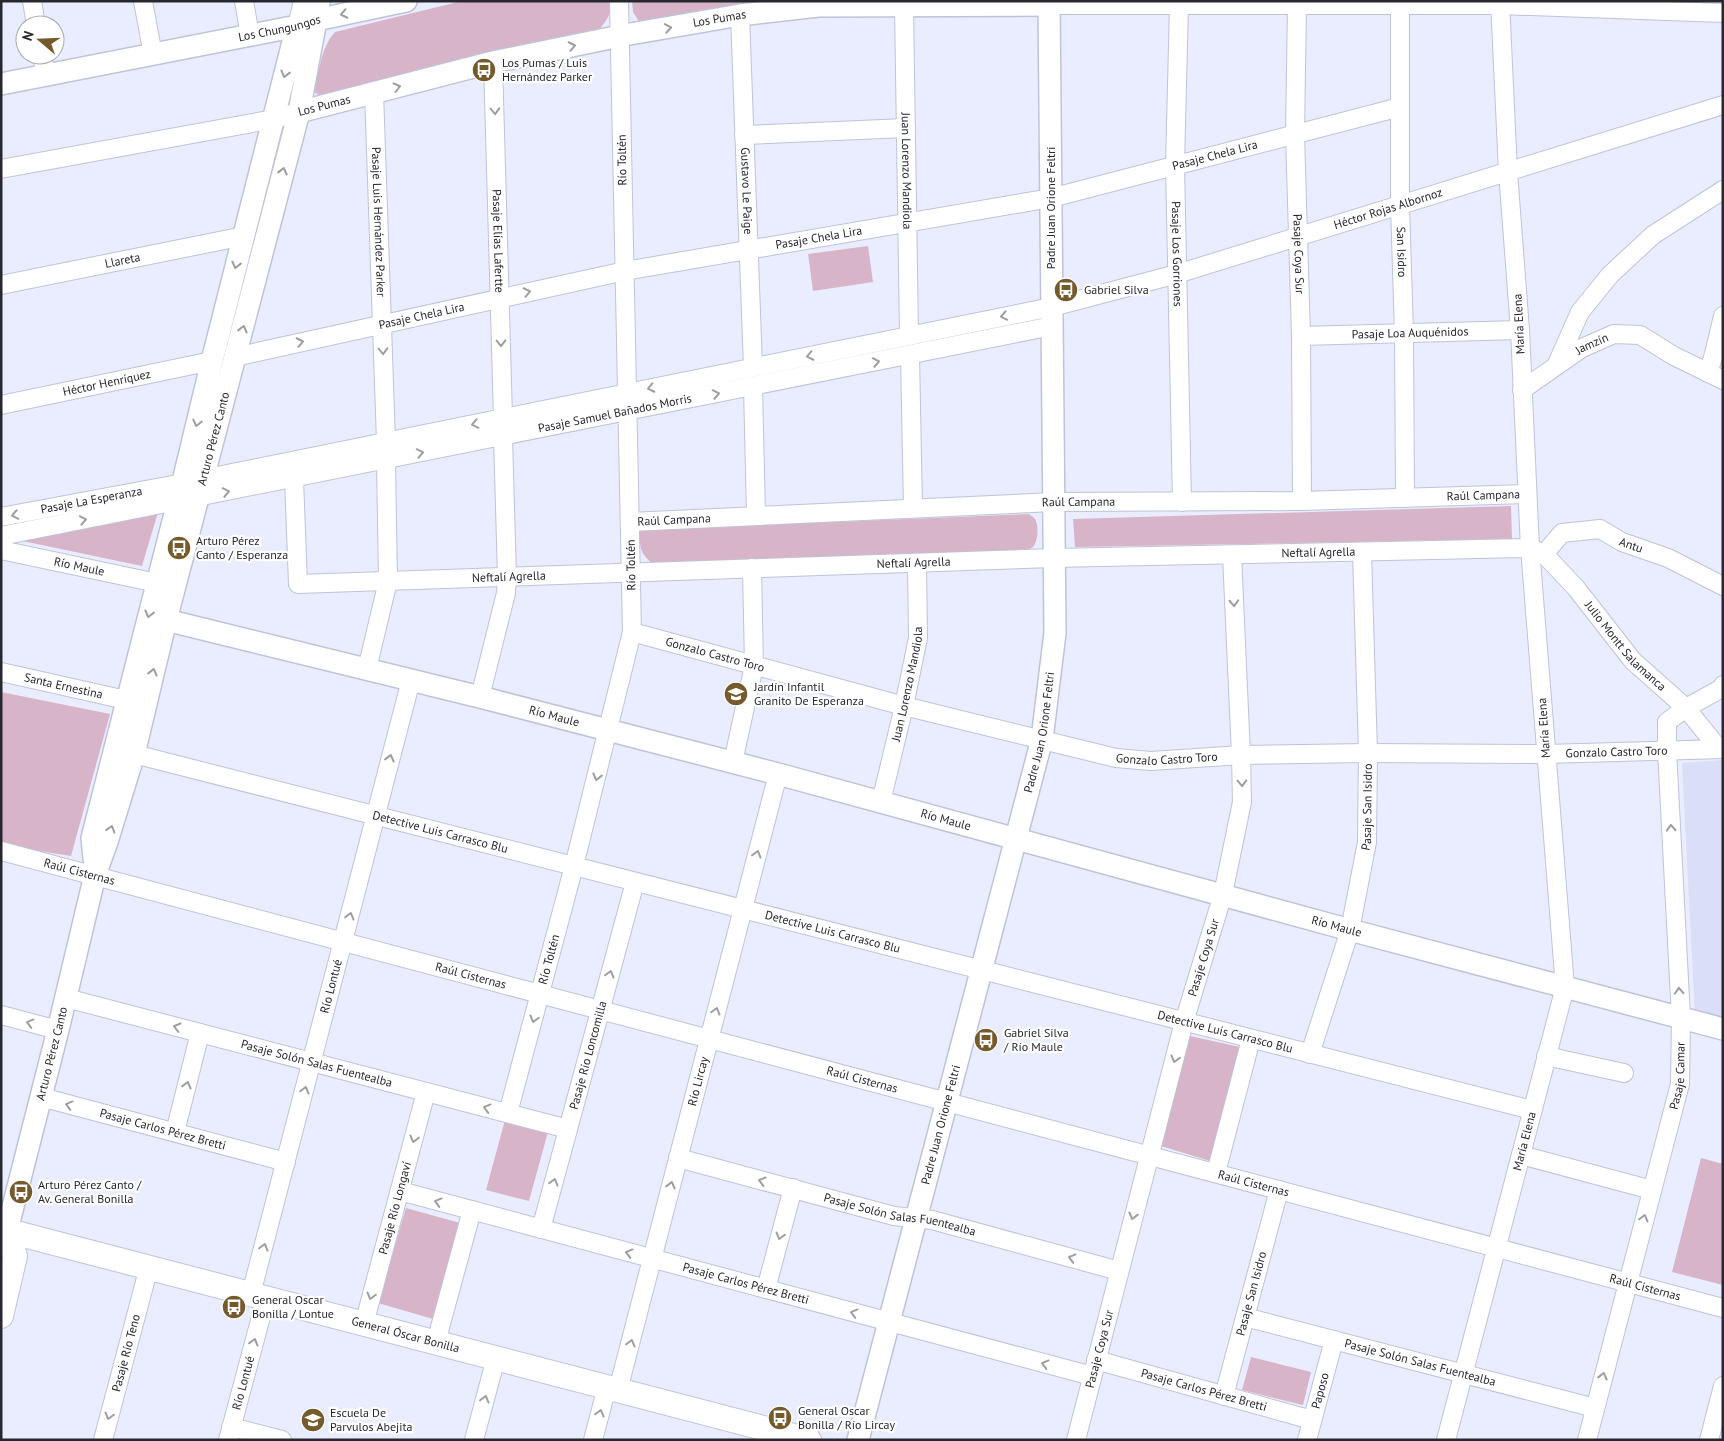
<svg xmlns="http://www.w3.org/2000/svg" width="1724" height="1441" viewBox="0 0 1724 1441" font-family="'PT Sans',sans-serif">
<rect width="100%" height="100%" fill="#eaedff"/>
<path fill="#dadef6" d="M 1723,760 L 1723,1021 L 1695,1015 L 1682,763 Z"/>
<path fill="#d8b4c9" d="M 462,1 L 612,1 C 611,17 604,25 593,35 L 342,91 L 319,95 L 314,92 C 319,72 321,47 335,32 Z
M 632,1 L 776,1 L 640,23 L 633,12 Z
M 868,246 L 873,282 L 813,291 L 808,254 Z
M 1511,506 L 1512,539 L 1075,547 L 1073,519 Z
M 159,509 L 142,566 L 13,539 Z
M 1029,514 C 1031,516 1034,517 1035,519 C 1039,525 1038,542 1033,547 C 1029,550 1025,550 1021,551 L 653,564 C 639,552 640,548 640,530 Z
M 1,692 L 110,714 L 71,856 L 32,850 L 1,843 Z
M 1190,1036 L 1240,1047 L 1210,1161 L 1161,1146 Z
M 505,1120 L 548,1132 L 529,1201 L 486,1190 Z
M 1701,1158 L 1723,1164 L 1723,1285 L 1672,1272 Z
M 406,1208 L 460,1223 L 433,1319 L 378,1303 Z
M 1251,1357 L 1311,1372 L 1303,1405 L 1242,1390 Z"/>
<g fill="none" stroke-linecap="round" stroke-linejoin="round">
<g stroke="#bfc3d8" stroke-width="20">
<g id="minor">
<path d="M 32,1 L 36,25"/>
<path d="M 143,1 L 153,55"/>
<path d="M 244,1 L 250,36"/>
<path d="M 1049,5 L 1500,5 L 1723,13"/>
<path id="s1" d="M 1179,5 L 1175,165 L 1182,502"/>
<path id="s2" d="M 1297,5 L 1295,134 L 1301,336 L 1302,501"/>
<path id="s3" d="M 904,6 L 909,336"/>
<path id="s4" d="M 1400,6 L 1400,205 L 1404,333 L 1405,498"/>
<path id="s5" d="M 740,15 L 753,367"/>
<path d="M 316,20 L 321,1"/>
<path d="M 297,26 L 303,1"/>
<path d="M 42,55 L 46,76"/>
<path id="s6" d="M 493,62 L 503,418"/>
<path id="s7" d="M 374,92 L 386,442"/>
<path d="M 744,135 L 906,128"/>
<path d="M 1,169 L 274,119 L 299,112"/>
<path id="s8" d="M 1,285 L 244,236"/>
<path id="s9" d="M 1301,336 L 1520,330"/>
<path d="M 910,355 L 913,508"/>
<path id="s10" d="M 235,357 L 625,271 L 1051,198 L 1400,107"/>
<path d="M 1557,364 L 1580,312 L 1610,275 L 1653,235 L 1723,190"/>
<path d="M 1708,373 L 1714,354 L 1723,316"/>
<path d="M 753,387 L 756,515"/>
<path id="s11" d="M 1522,390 L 1582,348 L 1614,334 L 1640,335 L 1674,356 L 1723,380"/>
<path id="s12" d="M 1,405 L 212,361"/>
<path id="s13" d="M 294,479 L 298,584 L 1053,558 L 1530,548 L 1544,554 L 1576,588 L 1633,661 L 1686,708 L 1718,748"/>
<path id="s14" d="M 1,517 L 183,483 L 1052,307 L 1177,274 L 1723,105"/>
<path id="s15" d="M 630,522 L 1054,502 L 1302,501 L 1527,494"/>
<path id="s16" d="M 1,536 L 1052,326"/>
<path id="s17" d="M 1,550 L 157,583"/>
<path id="s18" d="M 1544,554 L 1562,533 L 1600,529 L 1622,542 L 1668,558 L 1723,586"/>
<path id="s19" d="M 632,632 L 904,706 L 1116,758 L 1151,761 L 1241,755 L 1368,753 L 1546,754 L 1723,749"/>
<path d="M 367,669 L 388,581 L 386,460"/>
<path id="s20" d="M 1,672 L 126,700"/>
<path d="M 480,697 L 506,593 L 507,577 L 503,437"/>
<path id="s21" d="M 134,754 L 1532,1110"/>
<path d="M 733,762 L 754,666 L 752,568"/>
<path id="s22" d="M 881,802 L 904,706 L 918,638 L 917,563"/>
<path id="s23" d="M 1,851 L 1723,1308"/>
<path id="s24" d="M 66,998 L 568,1129"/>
<path d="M 1,1015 L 58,1030"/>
<path id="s25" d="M 1310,1054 L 1350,930 L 1367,842 L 1368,753 L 1362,552"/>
<path d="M 1546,1056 L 1624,1073"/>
<path id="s26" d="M 41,1097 L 286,1162"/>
<path id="s27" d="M 508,1113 L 574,866 L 632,632 L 619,1"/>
<path d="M 175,1132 L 200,1033"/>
<path d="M 1521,1155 L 1652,1190"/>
<path id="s28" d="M 678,1158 L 894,1216 L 932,1220 L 1119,1271"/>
<path d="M 1216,1173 L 1251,1039"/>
<path id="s29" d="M 400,1191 L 1092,1376"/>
<path id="s30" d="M 541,1229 L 635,882"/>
<path d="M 766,1289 L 793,1188"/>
<path id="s31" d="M 251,1294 L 411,680"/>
<path id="s32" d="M 1245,1317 L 1595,1408"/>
<path id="s33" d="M 364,1324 L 426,1092"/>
<path d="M 436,1342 L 472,1210"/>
<path id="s34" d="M 1096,1360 L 1312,1420"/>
<path id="s35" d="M 618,1390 L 778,774"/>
<path id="s36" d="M 1224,1396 L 1279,1190"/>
<path d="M 231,1427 L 282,1440"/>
<path id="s37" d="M 103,1440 L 149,1267"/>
<path id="s38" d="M 228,1440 L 266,1298"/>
<path d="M 474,1440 L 496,1358"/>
<path d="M 593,1440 L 607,1387"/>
<path id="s39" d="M 1076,1440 L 1184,1022 L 1223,894 L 1242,802 L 1241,755 L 1232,555"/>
<path id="s40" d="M 1307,1440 L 1334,1340"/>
<path id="s41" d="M 1446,1440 L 1565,987 L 1530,548 L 1520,330 L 1508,172 L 1500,1"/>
<path id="s42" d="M 1587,1440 L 1680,1084 L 1681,1018 L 1667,750 L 1667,722 L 1686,708 L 1722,688 L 1723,685"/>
<path d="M 1709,1440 L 1723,1386"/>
</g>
</g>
<g stroke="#bfc3d8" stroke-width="24">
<g id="tertiary">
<path id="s43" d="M 1,84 L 297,26 L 316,20 L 406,1"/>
<path id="s44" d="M 299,112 L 493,62 L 630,34 L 740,15 L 818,6 L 1049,5"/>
<path id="s45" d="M 166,620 L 480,697 L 778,774 L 1350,930 L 1723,1029"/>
<path d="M 95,868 L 92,838 L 178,502 L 212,361 L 297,26"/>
<path id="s46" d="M 7,1230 L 58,1030 L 95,875 L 107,842 L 134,754 L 166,620 L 299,112 L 316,20"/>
<path id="s47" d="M 858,1440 L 1042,739 L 1055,633 L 1049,1"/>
</g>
</g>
<g stroke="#bfc3d8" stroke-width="26">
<g id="secondary">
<path id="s48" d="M 1,1229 L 809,1440"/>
<path d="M 1,1316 L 15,1256 L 7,1230"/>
</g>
</g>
<use href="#minor" stroke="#fff" stroke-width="18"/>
<use href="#tertiary" stroke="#fff" stroke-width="21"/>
<use href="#secondary" stroke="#fff" stroke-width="24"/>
</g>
<defs><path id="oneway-chevron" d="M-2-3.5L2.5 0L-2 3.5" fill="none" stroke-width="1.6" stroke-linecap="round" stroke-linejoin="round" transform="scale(1.25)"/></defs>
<g stroke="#9d9ea1">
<use href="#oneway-chevron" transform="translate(344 14) rotate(168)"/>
<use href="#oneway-chevron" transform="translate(668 28) rotate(-10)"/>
<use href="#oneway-chevron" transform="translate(572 46) rotate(-12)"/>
<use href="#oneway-chevron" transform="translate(285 74) rotate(104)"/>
<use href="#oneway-chevron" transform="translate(397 87) rotate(-14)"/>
<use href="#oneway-chevron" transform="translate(495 111) rotate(88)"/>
<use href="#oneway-chevron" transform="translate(283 171) rotate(-76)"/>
<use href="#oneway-chevron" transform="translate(236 265) rotate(104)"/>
<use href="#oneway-chevron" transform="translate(527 292) rotate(-12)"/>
<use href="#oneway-chevron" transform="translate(1004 316) rotate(169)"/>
<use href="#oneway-chevron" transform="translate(243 329) rotate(-76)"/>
<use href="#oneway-chevron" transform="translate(300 342) rotate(-12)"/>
<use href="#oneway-chevron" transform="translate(501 343) rotate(89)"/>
<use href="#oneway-chevron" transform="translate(383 351) rotate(88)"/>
<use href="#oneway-chevron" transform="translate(810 356) rotate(168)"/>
<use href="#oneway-chevron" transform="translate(876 362) rotate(-11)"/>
<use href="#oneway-chevron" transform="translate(651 388) rotate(168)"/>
<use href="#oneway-chevron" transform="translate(716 394) rotate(-11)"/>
<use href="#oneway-chevron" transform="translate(197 423) rotate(103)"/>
<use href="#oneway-chevron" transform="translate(475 424) rotate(169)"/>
<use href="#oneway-chevron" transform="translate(420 453) rotate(-11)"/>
<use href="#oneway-chevron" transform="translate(226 492) rotate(-11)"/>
<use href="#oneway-chevron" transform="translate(15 515) rotate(169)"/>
<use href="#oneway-chevron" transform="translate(83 520) rotate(-11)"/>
<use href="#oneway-chevron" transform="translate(1234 603) rotate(87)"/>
<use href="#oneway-chevron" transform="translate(149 614) rotate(104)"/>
<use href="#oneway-chevron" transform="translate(153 672) rotate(-76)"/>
<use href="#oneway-chevron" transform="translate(390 758) rotate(-76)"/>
<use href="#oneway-chevron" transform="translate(597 777) rotate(104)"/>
<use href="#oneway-chevron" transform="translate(1242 783) rotate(89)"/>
<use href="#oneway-chevron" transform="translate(1671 828) rotate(-93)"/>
<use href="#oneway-chevron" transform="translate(111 829) rotate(-73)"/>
<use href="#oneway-chevron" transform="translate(757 854) rotate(-75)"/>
<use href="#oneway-chevron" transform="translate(350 916) rotate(-75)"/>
<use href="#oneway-chevron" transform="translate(610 974) rotate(-75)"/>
<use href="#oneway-chevron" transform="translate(1679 991) rotate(-93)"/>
<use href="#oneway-chevron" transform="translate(716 1011) rotate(-75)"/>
<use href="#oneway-chevron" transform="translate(534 1019) rotate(105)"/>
<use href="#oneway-chevron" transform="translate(30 1023) rotate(-165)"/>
<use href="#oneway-chevron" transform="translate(177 1027) rotate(-166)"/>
<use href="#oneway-chevron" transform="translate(1175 1059) rotate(105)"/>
<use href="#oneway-chevron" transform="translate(187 1085) rotate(-76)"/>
<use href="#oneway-chevron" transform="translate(305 1090) rotate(-75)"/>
<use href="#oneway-chevron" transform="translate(69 1105) rotate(-165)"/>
<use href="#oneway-chevron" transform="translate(487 1108) rotate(-165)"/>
<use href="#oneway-chevron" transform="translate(414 1139) rotate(105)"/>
<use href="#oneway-chevron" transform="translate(762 1181) rotate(-165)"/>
<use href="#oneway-chevron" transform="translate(554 1182) rotate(-75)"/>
<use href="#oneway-chevron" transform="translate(671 1185) rotate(-76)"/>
<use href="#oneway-chevron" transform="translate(438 1202) rotate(-165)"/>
<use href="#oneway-chevron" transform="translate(1133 1216) rotate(104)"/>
<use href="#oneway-chevron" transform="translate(1644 1218) rotate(-75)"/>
<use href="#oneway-chevron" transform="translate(780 1236) rotate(105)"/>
<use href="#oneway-chevron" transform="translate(264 1247) rotate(-75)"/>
<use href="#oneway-chevron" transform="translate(629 1253) rotate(-165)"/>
<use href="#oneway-chevron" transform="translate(1072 1258) rotate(-165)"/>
<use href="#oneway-chevron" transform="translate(371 1296) rotate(105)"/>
<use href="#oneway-chevron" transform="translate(854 1313) rotate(-165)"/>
<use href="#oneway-chevron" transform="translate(254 1342) rotate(-75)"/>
<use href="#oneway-chevron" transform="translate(631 1343) rotate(-75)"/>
<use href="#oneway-chevron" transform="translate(1045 1364) rotate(-165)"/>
<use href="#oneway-chevron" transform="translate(1603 1376) rotate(-76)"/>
<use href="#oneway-chevron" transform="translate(485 1399) rotate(-75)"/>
<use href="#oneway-chevron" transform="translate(600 1413) rotate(-75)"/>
<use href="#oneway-chevron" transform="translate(109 1416) rotate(105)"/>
</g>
<defs>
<g id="bus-disc" transform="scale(1.25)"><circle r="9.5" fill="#755a2c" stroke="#fff"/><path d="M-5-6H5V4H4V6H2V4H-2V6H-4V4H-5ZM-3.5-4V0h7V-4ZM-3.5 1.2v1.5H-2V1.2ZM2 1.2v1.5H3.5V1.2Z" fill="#fff"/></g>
<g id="school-disc" transform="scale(1.25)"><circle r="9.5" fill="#755a2c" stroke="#fff"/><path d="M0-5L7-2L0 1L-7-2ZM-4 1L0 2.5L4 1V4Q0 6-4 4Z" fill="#fff"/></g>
</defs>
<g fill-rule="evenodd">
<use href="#bus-disc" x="484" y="70"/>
<use href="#bus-disc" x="1066" y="290"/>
<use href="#bus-disc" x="179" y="548"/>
<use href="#school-disc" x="736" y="694"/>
<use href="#bus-disc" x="986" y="1040"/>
<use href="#bus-disc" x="21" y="1192"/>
<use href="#bus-disc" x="234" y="1307"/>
<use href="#bus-disc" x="780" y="1418"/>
<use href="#school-disc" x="313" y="1420"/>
</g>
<g text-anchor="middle" stroke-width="4.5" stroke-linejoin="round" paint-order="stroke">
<g font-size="12" fill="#26272f" stroke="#fff">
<text dy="4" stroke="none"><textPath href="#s44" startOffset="431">Los Pumas</textPath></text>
<text dy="4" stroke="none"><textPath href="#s43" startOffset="284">Los Chungungos</textPath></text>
<text dy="4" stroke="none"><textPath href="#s44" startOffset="26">Los Pumas</textPath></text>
<text dy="4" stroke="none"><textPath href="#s10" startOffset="1001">Pasaje Chela Lira</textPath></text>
<text transform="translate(622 160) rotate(-91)" y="4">Río Toltén</text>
<text dy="4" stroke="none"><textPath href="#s3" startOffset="165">Juan Lorenzo Mandiola</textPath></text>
<text dy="4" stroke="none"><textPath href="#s5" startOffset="176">Gustavo Le Paige</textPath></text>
<text transform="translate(1051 208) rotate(-90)" y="4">Padre Juan Orione Feltri</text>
<text dy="4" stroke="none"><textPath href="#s14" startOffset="1422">Héctor Rojas Albornoz</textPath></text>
<text dy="4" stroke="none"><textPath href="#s7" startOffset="130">Pasaje Luis Hernández Parker</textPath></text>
<text dy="4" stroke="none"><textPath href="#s10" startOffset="596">Pasaje Chela Lira</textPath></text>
<text dy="4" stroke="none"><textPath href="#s6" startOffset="179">Pasaje Elías Lafertte</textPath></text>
<text dy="4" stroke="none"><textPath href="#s4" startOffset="246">San Isidro</textPath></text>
<text dy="4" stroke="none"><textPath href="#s1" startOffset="249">Pasaje Los Gorriones</textPath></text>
<text dy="4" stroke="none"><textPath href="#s2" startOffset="249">Pasaje Coya Sur</textPath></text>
<text dy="4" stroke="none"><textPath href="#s8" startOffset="124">Llareta</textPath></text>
<text dy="4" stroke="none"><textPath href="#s10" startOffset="191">Pasaje Chela Lira</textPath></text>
<text transform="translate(1519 324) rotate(-93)" y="4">María Elena</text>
<text dy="4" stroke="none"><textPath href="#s9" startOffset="109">Pasaje Loa Auquénidos</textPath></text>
<text dy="4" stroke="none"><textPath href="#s11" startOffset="84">Jamzín</textPath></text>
<text dy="4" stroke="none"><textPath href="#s12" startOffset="108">Héctor Henríquez</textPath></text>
<text dy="4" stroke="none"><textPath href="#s16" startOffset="626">Pasaje Samuel Bañados Morris</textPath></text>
<text dy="4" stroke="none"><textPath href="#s46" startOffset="818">Arturo Pérez Canto</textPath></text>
<text dy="4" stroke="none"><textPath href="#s15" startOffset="854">Raúl Campana</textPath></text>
<text dy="4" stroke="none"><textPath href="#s14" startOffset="92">Pasaje La Esperanza</textPath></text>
<text dy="4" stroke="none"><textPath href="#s15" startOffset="449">Raúl Campana</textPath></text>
<text dy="4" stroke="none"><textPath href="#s15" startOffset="44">Raúl Campana</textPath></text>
<text dy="4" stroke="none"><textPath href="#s18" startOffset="101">Antu</textPath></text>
<text dy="4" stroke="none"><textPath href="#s13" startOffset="1126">Neftalí Agrella</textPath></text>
<text dy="4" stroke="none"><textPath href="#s13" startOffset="721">Neftalí Agrella</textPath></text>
<text transform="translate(631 565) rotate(-91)" y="4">Río Toltén</text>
<text dy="4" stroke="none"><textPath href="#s17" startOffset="80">Río Maule</textPath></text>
<text dy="4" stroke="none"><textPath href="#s13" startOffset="316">Neftalí Agrella</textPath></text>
<text dy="4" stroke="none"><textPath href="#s13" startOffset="1476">Julio Montt Salamanca</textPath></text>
<text dy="4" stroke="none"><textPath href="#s19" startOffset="86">Gonzalo Castro Toro</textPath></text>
<text dy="4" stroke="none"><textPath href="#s22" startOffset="121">Juan Lorenzo Mandiola</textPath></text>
<text dy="4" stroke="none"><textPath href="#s20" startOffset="64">Santa Ernestina</textPath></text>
<text dy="4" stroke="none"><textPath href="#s45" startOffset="400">Río Maule</textPath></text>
<text transform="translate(1544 728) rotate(-94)" y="4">María Elena</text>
<text dy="4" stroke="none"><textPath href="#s47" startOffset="731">Padre Juan Orione Feltri</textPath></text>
<text dy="4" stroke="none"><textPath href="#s19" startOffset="1001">Gonzalo Castro Toro</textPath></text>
<text dy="4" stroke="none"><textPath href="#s19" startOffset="551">Gonzalo Castro Toro</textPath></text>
<text dy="4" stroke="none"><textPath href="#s25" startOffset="255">Pasaje San Isidro</textPath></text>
<text dy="4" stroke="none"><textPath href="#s45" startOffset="805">Río Maule</textPath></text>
<text dy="4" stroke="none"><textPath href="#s21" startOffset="316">Detective Luis Carrasco Blu</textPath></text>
<text dy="4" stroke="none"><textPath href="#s23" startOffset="81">Raúl Cisternas</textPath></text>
<text dy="4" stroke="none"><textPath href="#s45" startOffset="1210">Río Maule</textPath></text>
<text dy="4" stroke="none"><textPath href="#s21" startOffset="721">Detective Luis Carrasco Blu</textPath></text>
<text dy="4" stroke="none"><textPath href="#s39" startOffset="499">Pasaje Coya Sur</textPath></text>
<text dy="4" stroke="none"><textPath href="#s27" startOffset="159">Río Toltén</textPath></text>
<text dy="4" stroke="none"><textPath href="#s23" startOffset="486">Raúl Cisternas</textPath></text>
<text dy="4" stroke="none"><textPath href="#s31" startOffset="318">Río Lontué</textPath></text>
<text dy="4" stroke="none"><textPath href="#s21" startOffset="1126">Detective Luis Carrasco Blu</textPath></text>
<text dy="4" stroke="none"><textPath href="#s46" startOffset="182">Arturo Pérez Canto</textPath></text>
<text dy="4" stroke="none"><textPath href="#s30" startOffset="180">Pasaje Río Loncomilla</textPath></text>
<text dy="4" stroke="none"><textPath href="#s24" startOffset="259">Pasaje Solón Salas Fuentealba</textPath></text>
<text dy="4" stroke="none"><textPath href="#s42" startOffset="376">Pasaje Camar</textPath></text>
<text dy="4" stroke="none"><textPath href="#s23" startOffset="891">Raúl Cisternas</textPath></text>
<text dy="4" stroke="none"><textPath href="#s35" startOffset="319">Río Lircay</textPath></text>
<text dy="4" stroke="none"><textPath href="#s47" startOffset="326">Padre Juan Orione Feltri</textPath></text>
<text dy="4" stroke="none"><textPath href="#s26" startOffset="126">Pasaje Carlos Pérez Bretti</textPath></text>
<text dy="4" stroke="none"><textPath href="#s41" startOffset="309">María Elena</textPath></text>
<text dy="4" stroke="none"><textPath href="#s23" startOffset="1296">Raúl Cisternas</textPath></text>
<text dy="4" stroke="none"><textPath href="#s33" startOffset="120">Pasaje Río Longaví</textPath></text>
<text dy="4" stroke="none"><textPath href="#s28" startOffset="229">Pasaje Solón Salas Fuentealba</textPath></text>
<text dy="4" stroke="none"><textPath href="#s29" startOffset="358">Pasaje Carlos Pérez Bretti</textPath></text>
<text dy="4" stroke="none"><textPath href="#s23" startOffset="1701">Raúl Cisternas</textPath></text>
<text dy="4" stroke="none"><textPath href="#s36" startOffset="106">Pasaje San Isidro</textPath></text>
<text dy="4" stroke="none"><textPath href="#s48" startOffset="418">General Óscar Bonilla</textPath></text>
<text dy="4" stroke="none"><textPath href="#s39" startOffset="94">Pasaje Coya Sur</textPath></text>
<text dy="4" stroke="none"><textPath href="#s37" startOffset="90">Pasaje Río Teno</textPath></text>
<text dy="4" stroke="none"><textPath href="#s32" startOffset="181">Pasaje Solón Salas Fuentealba</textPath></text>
<text dy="4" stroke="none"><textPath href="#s38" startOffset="59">Río Lontué</textPath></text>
<text dy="4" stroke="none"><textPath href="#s34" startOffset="112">Pasaje Carlos Pérez Bretti</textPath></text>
<text dy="4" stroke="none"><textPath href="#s40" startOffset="51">Paposo</textPath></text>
</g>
<g font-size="12" fill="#26272f" stroke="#fff" text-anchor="start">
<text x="502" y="67">Los Pumas / Luis<tspan x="502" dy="14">Hernández Parker</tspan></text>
<text x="1084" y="294">Gabriel Silva</text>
<text x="196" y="545">Arturo Pérez<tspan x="196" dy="14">Canto / Esperanza</tspan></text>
<text x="754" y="691">Jardín Infantil<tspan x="754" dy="14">Granito De Esperanza</tspan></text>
<text x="1004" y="1037">Gabriel Silva<tspan x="1004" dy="14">/ Río Maule</tspan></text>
<text x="38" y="1189">Arturo Pérez Canto /<tspan x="38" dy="14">Av. General Bonilla</tspan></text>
<text x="252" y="1304">General Oscar<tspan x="252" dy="14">Bonilla / Lontue</tspan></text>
<text x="798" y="1415">General Oscar<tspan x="798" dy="14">Bonilla / Río Lircay</tspan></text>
<text x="330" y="1417">Escuela De<tspan x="330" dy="14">Parvulos Abejita</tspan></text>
</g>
</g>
<rect width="1724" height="1441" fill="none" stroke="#26272f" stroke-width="5"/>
<g transform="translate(40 40) rotate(289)"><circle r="24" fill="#ffffff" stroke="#a8a9ac"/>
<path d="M0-4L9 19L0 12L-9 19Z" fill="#755a2c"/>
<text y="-8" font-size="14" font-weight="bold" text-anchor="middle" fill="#26272f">N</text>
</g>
</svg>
